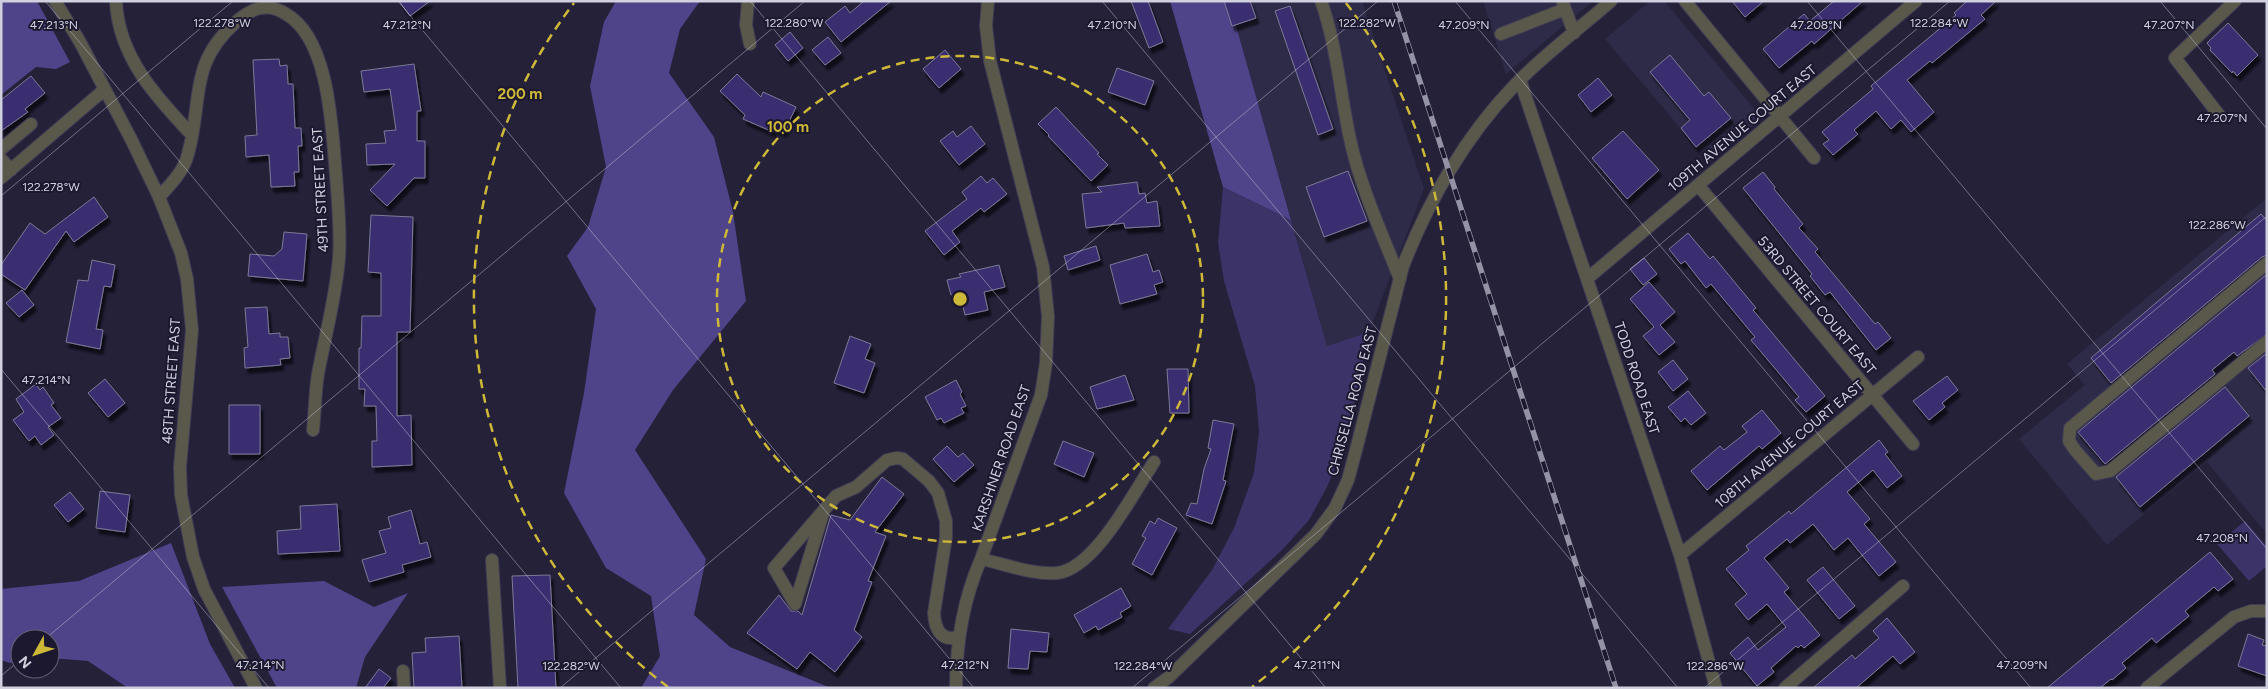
<svg xmlns="http://www.w3.org/2000/svg" width="2268" height="689" viewBox="0 0 2268 689" font-family="Figtree,sans-serif">
<defs>
<filter id="shadow"><feDropShadow dx="3" dy="5.5" stdDeviation="1" flood-color="#0009"/></filter>
</defs>
<rect width="100%" height="100%" fill="#242139"/>
<path fill="#2e2b48" d="M 1229,1 L 1362,1 L 1424,189 L 1369,332 L 1327,346 Z
M 1483,1 L 1593,1 L 1506,74 Z
M 1650,1 L 1664,1 L 1762,118 L 1709,162 L 1605,39 Z
M 2267,198 L 2267,534 L 2207,462 L 2107,545 L 2019,439 L 2085,385 L 2067,364 Z"/>
<path fill="#3c3468" d="M 1223,187 L 1291,220 L 1327,346 L 1369,332 L 1347,440 L 1327,487 L 1309,520 L 1282,550 L 1190,634 L 1168,629 L 1212,570 L 1234,528 L 1254,473 L 1259,432 L 1255,386 L 1224,281 L 1218,243 Z
M 2245,521 L 2267,547 L 2267,566 L 2249,581 L 2217,544 Z"/>
<path fill="#4f4489" d="M 1,1 L 37,1 L 70,62 L 56,69 L 36,67 L 1,95 Z
M 616,1 L 700,1 L 680,29 L 669,73 L 714,137 L 733,212 L 746,301 L 673,390 L 635,450 L 706,559 L 694,615 L 730,647 L 831,688 L 641,688 L 660,656 L 651,596 L 606,568 L 564,493 L 584,393 L 596,309 L 567,256 L 588,227 L 606,167 L 590,86 L 604,22 Z
M 1170,1 L 1229,1 L 1291,220 L 1223,187 Z
M 171,543 L 210,644 L 235,688 L 128,688 L 88,661 L 50,658 L 50,639 L 20,639 L 20,661 L 10,663 L 1,660 L 1,589 L 79,581 Z
M 324,581 L 374,607 L 408,593 L 365,657 L 356,688 L 277,688 L 222,587 Z"/>
<path fill="#3a2d6f" stroke="#7c7a97" filter="url(#shadow)" d="M 399,1 L 430,1 L 410,16 Z
M 864,1 L 891,1 L 841,42 L 825,22 L 845,6 L 850,13 Z
M 1131,1 L 1148,1 L 1163,42 L 1149,48 Z
M 1224,1 L 1250,1 L 1256,18 L 1232,26 Z
M 1732,1 L 1764,1 L 1745,17 Z
M 1834,1 L 1863,1 L 1814,44 L 1812,41 L 1806,46 L 1779,68 L 1763,49 L 1804,14 L 1810,21 Z
M 1967,1 L 1996,1 L 1981,15 L 1985,19 L 1932,63 L 1930,61 L 1907,80 L 1934,112 L 1911,132 L 1901,120 L 1891,129 L 1876,111 L 1854,130 L 1858,134 L 1833,155 L 1823,144 L 1829,140 L 1822,132 L 1873,89 L 1871,86 L 1956,15 L 1954,13 Z
M 1290,6 L 1333,129 L 1318,135 L 1275,11 Z
M 2228,23 L 2258,55 L 2237,76 L 2233,71 L 2232,73 L 2210,50 L 2211,48 L 2207,43 Z
M 790,32 L 803,48 L 788,61 L 775,45 Z
M 828,37 L 841,53 L 825,65 L 812,50 Z
M 945,50 L 961,69 L 939,88 L 923,69 Z
M 1670,55 L 1704,96 L 1709,92 L 1731,118 L 1696,147 L 1681,128 L 1690,120 L 1650,72 Z
M 279,59 L 280,66 L 287,65 L 288,84 L 293,84 L 295,128 L 301,128 L 302,146 L 298,146 L 299,172 L 294,172 L 295,186 L 271,187 L 269,155 L 246,157 L 245,136 L 257,135 L 253,60 Z
M 414,64 L 421,111 L 417,111 L 417,141 L 425,141 L 425,178 L 414,178 L 387,206 L 370,190 L 395,164 L 367,165 L 366,144 L 386,143 L 384,131 L 396,130 L 390,89 L 364,92 L 361,71 Z
M 1117,68 L 1154,81 L 1145,105 L 1108,92 Z
M 737,74 L 761,97 L 763,92 L 796,107 L 784,132 L 774,128 L 773,132 L 743,119 L 745,115 L 720,91 Z
M 31,76 L 45,93 L 25,109 L 28,112 L 1,131 L 1,100 Z
M 1598,78 L 1612,95 L 1591,112 L 1578,95 Z
M 1056,107 L 1099,153 L 1097,154 L 1108,165 L 1091,181 L 1048,136 L 1049,135 L 1038,124 Z
M 971,126 L 985,144 L 959,165 L 940,141 L 953,131 L 957,137 Z
M 1623,131 L 1659,170 L 1627,199 L 1592,158 Z
M 1348,171 L 1367,221 L 1324,237 L 1306,187 Z
M 1763,172 L 1775,187 L 1774,189 L 1803,224 L 1799,228 L 1818,249 L 1815,252 L 1875,324 L 1878,322 L 1891,338 L 1876,350 L 1830,292 L 1825,295 L 1810,276 L 1812,274 L 1743,188 Z
M 981,176 L 987,183 L 993,178 L 1007,194 L 984,212 L 981,208 L 952,231 L 960,242 L 944,255 L 925,231 L 967,199 L 962,192 Z
M 1137,182 L 1139,194 L 1145,193 L 1147,203 L 1157,201 L 1160,226 L 1125,228 L 1124,223 L 1086,228 L 1082,194 L 1102,192 L 1097,187 Z
M 94,197 L 108,217 L 74,242 L 66,231 L 25,290 L 1,274 L 1,265 L 30,223 L 45,234 Z
M 2261,214 L 2267,221 L 2267,255 L 2262,257 L 2111,383 L 2091,358 Z
M 371,215 L 413,217 L 410,332 L 397,332 L 397,416 L 411,415 L 412,465 L 372,467 L 372,441 L 377,441 L 376,406 L 364,406 L 365,389 L 359,389 L 359,348 L 361,348 L 362,316 L 381,316 L 381,273 L 368,272 Z
M 284,232 L 307,234 L 303,281 L 248,276 L 250,254 L 274,256 L 282,249 Z
M 1688,233 L 1710,259 L 1713,256 L 1756,308 L 1753,310 L 1825,396 L 1806,412 L 1795,400 L 1799,397 L 1751,340 L 1755,337 L 1711,284 L 1706,288 L 1685,261 L 1681,264 L 1669,249 Z
M 1096,246 L 1100,260 L 1068,270 L 1064,256 Z
M 1147,254 L 1153,272 L 1159,270 L 1163,282 L 1154,285 L 1157,294 L 1120,304 L 1110,265 Z
M 1644,258 L 1657,274 L 1643,285 L 1630,269 Z
M 92,260 L 115,265 L 111,287 L 104,286 L 96,329 L 103,330 L 100,349 L 66,342 L 78,280 L 88,281 Z
M 999,265 L 1005,287 L 984,292 L 988,310 L 965,315 L 960,293 L 951,295 L 947,280 L 961,277 L 959,274 Z
M 2267,274 L 2267,334 L 2237,356 L 2234,352 L 2212,370 L 2215,374 L 2105,464 L 2078,432 Z
M 1649,282 L 1675,312 L 1660,325 L 1675,342 L 1659,355 L 1643,336 L 1654,327 L 1630,299 Z
M 22,290 L 34,305 L 19,317 L 6,303 Z
M 267,307 L 269,334 L 280,333 L 280,337 L 288,337 L 290,358 L 280,359 L 281,365 L 245,368 L 244,348 L 248,347 L 245,308 Z
M 850,336 L 871,344 L 865,359 L 875,363 L 864,393 L 834,383 Z
M 2267,353 L 2267,392 L 2248,368 Z
M 1673,360 L 1688,379 L 1673,391 L 1658,372 Z
M 1167,369 L 1188,369 L 1189,413 L 1170,413 Z
M 1125,375 L 1134,400 L 1097,409 L 1090,387 Z
M 1947,376 L 1958,390 L 1942,403 L 1945,407 L 1929,420 L 1913,401 Z
M 105,379 L 125,403 L 108,417 L 88,393 Z
M 956,380 L 962,392 L 960,394 L 966,406 L 961,408 L 964,413 L 944,423 L 941,418 L 937,420 L 925,397 Z
M 36,384 L 40,390 L 43,387 L 54,403 L 51,405 L 61,418 L 48,427 L 54,435 L 41,445 L 35,436 L 29,441 L 13,420 L 24,412 L 16,399 Z
M 2225,387 L 2249,416 L 2140,507 L 2116,477 Z
M 1688,391 L 1706,413 L 1691,425 L 1685,418 L 1681,422 L 1668,407 Z
M 229,405 L 260,405 L 260,454 L 229,454 Z
M 1762,410 L 1781,433 L 1762,449 L 1759,446 L 1707,490 L 1691,471 L 1720,446 L 1724,450 L 1747,432 L 1742,426 Z
M 1213,420 L 1234,424 L 1223,480 L 1226,481 L 1212,524 L 1186,515 L 1191,503 L 1197,504 L 1204,469 L 1211,449 L 1208,448 Z
M 1879,440 L 1888,452 L 1885,454 L 1902,476 L 1887,488 L 1873,470 L 1847,492 L 1870,519 L 1864,524 L 1896,562 L 1879,576 L 1848,538 L 1834,550 L 1813,524 L 1790,543 L 1787,539 L 1764,558 L 1789,588 L 1784,592 L 1820,635 L 1804,648 L 1801,645 L 1798,648 L 1796,646 L 1771,668 L 1774,672 L 1757,686 L 1730,653 L 1748,637 L 1758,650 L 1786,627 L 1767,604 L 1748,620 L 1735,604 L 1747,594 L 1726,569 L 1749,550 L 1746,546 L 1789,511 L 1791,514 Z
M 1063,441 L 1094,453 L 1084,477 L 1054,464 Z
M 947,446 L 958,457 L 963,453 L 974,465 L 954,482 L 933,459 Z
M 882,477 L 904,494 L 875,532 L 886,536 L 868,581 L 872,582 L 854,630 L 862,637 L 835,672 L 810,652 L 797,669 L 747,633 L 779,595 L 791,611 L 798,611 L 802,615 L 831,515 L 850,520 Z
M 100,491 L 130,495 L 125,532 L 96,528 Z
M 70,492 L 84,509 L 68,522 L 54,505 Z
M 337,504 L 340,551 L 278,554 L 277,531 L 301,529 L 300,506 Z
M 411,510 L 420,544 L 427,542 L 431,557 L 402,565 L 404,572 L 369,582 L 362,560 L 386,553 L 379,531 L 391,528 L 388,517 Z
M 1158,518 L 1177,528 L 1152,575 L 1132,564 L 1146,538 L 1142,536 L 1150,521 L 1155,524 Z
M 2210,552 L 2233,579 L 2218,591 L 2214,587 L 2185,611 L 2189,616 L 2156,643 L 2152,638 L 2122,663 L 2126,668 L 2112,680 L 2111,679 L 2100,688 L 2047,688 Z
M 1823,567 L 1855,606 L 1839,619 L 1807,580 Z
M 550,575 L 556,688 L 518,688 L 512,576 Z
M 1121,588 L 1131,606 L 1120,613 L 1122,617 L 1098,630 L 1096,626 L 1084,633 L 1074,615 Z
M 1887,618 L 1915,652 L 1900,664 L 1893,656 L 1856,688 L 1813,688 L 1852,655 L 1855,659 L 1879,638 L 1873,631 Z
M 1011,629 L 1049,633 L 1047,652 L 1030,651 L 1028,669 L 1008,668 Z
M 2248,634 L 2264,640 L 2262,645 L 2267,646 L 2267,676 L 2238,666 Z
M 459,636 L 462,688 L 414,688 L 412,653 L 426,652 L 425,638 Z
M 379,669 L 391,678 L 383,688 L 365,688 Z"/>
<g fill="none" stroke-linecap="round" stroke-linejoin="round">
<g stroke="#403d54" stroke-width="14">
<path id="minor" d="M 55,1 L 80,42 L 131,139 L 159,197 L 181,253 L 187,279 L 192,330 L 180,467 L 181,495 L 193,557 L 204,589 L 256,688
M 116,1 C 118,56 156,97 192,135
M 748,1 L 746,25 L 750,44
M 1321,1 C 1337,46 1340,93 1350,139 C 1360,186 1382,234 1400,279
M 1685,1 L 1814,158
M 1563,3 L 1574,33
M 1501,34 L 1565,9
M 1520,80 L 1680,555 L 1716,688
M 2219,115 L 2175,58 L 2235,1
M 1,149 L 31,124
M 1,159 L 11,170
M 1,178 L 104,90
M 1698,185 L 1913,444
M 159,197 C 171,184 184,171 188,154 C 203,101 188,64 236,22 C 252,8 267,2 286,14 C 330,39 332,131 336,175 C 338,203 341,231 339,258 C 336,297 325,336 318,374 C 315,392 315,412 313,430
M 2267,263 L 2070,428 L 2069,441 L 2075,450 L 2096,474 L 2110,471 L 2267,342
M 1588,278 L 1916,1
M 824,510 L 795,604 L 774,568 L 836,496 L 856,487 L 887,460 L 897,458 L 903,459 L 929,481 L 938,493 L 946,521 L 946,537 L 934,613 C 935,628 940,642 958,637
M 1680,555 L 1918,357
M 981,559 C 1005,564 1033,575 1057,573 C 1095,569 1134,492 1154,462
M 492,560 L 500,688
M 403,671 L 404,688
M 956,688 C 956,642 963,600 981,559 L 1041,395 L 1046,363 L 1048,316 L 1043,267 L 990,61 L 986,26 L 988,1
M 1154,688 L 1169,677 L 1316,534 L 1335,508 L 1348,480 L 1356,450 L 1403,266 C 1428,202 1465,137 1513,87 C 1541,57 1579,29 1611,1
M 1785,688 L 1903,586
M 2147,688 L 2234,617 L 2251,611 L 2267,611"/>
</g>
<use href="#minor" stroke="#5a584b" stroke-width="12"/>
<g stroke="#9493a5" stroke-width="5.5">
<path id="rail" d="M 1394,1 L 1616,688"/>
</g>
<use href="#rail" stroke="#1b182f" stroke-width="4" stroke-dasharray="11" stroke-linecap="butt"/>
</g>
<path fill="none" stroke="#d0d0df" stroke-width="1" stroke-opacity="0.45" d="M 45,1 L 621,688M 398,1 L 974,688M 750,1 L 1326,688M 1102,1 L 1678,688M 1455,1 L 2031,688M 1807,1 L 2267,549M 2160,1 L 2267,129M 1,196 L 233,1M 1,369 L 269,688M 45,639 L 805,1M 1,676 L 20,660M 560,688 L 1378,1M 1132,688 L 1950,1M 1704,688 L 2267,216"/>
<g fill="none" stroke="#ceb838" stroke-width="2.5" stroke-dasharray="9 6">
<circle cx="960" cy="299" r="243"/>
<path d="M668 687A486 486 0 0 1 574 3M1346 3A486 486 0 0 1 1252 687"/>
</g>
<g text-anchor="middle" stroke-width="4" stroke-linejoin="round" paint-order="stroke">
<g font-size="14" fill="#d0d0df" stroke="#1b182f">
<text transform="translate(1742 128) rotate(-40)" y="5">109TH AVENUE COURT EAST</text>
<text transform="translate(320 190) rotate(-93)" y="5">49TH STREET EAST</text>
<text transform="translate(1817 305) rotate(50)" y="5">53RD STREET COURT EAST</text>
<text transform="translate(1637 378) rotate(72)" y="5">TODD ROAD EAST</text>
<text transform="translate(171 381) rotate(-86)" y="5">48TH STREET EAST</text>
<text transform="translate(1352 401) rotate(-75)" y="5">CHRISELLA ROAD EAST</text>
<text transform="translate(1789 444) rotate(-40)" y="5">108TH AVENUE COURT EAST</text>
<text transform="translate(1001 458) rotate(-71)" y="5">KARSHNER ROAD EAST</text>
</g>
</g>
<g font-size="12" text-anchor="middle" fill="#d0d0df" stroke="#1b182f" stroke-width="4" stroke-linejoin="round" paint-order="stroke">
<text x="222" y="27">122.278°W</text>
<text x="794" y="27">122.280°W</text>
<text x="1367" y="27">122.282°W</text>
<text x="1939" y="27">122.284°W</text>
<text x="54" y="29">47.213°N</text>
<text x="407" y="29">47.212°N</text>
<text x="1112" y="29">47.210°N</text>
<text x="1464" y="29">47.209°N</text>
<text x="1816" y="29">47.208°N</text>
<text x="2169" y="29">47.207°N</text>
<text x="2222" y="122">47.207°N</text>
<text x="51" y="191">122.278°W</text>
<text x="2217" y="229">122.286°W</text>
<text x="46" y="384">47.214°N</text>
<text x="2222" y="542">47.208°N</text>
<text x="260" y="669">47.214°N</text>
<text x="965" y="669">47.212°N</text>
<text x="1317" y="669">47.211°N</text>
<text x="2022" y="669">47.209°N</text>
<text x="571" y="670">122.282°W</text>
<text x="1143" y="670">122.284°W</text>
<text x="1715" y="670">122.286°W</text>
</g>
<circle cx="960" cy="299" r="8" fill="#ceb838" stroke="#1b182f" stroke-width="2.5"/>
<g font-size="15" text-anchor="middle" font-weight="bold" fill="#ceb838" stroke="#1b182f" stroke-width="4" stroke-linejoin="round" paint-order="stroke">
<text x="520" y="99">200 m</text>
<text x="788" y="132">100 m</text>
</g>
<rect width="2268" height="689" fill="none" stroke="#d0d0df" stroke-width="5"/>
<g transform="translate(35 654) rotate(230)"><circle r="24" fill="#1b182f" stroke="#636275"/>
<path d="M0-4L9 19L0 12L-9 19Z" fill="#ceb838"/>
<text y="-8" font-size="14" font-weight="bold" text-anchor="middle" fill="#d0d0df">N</text>
</g>
</svg>
